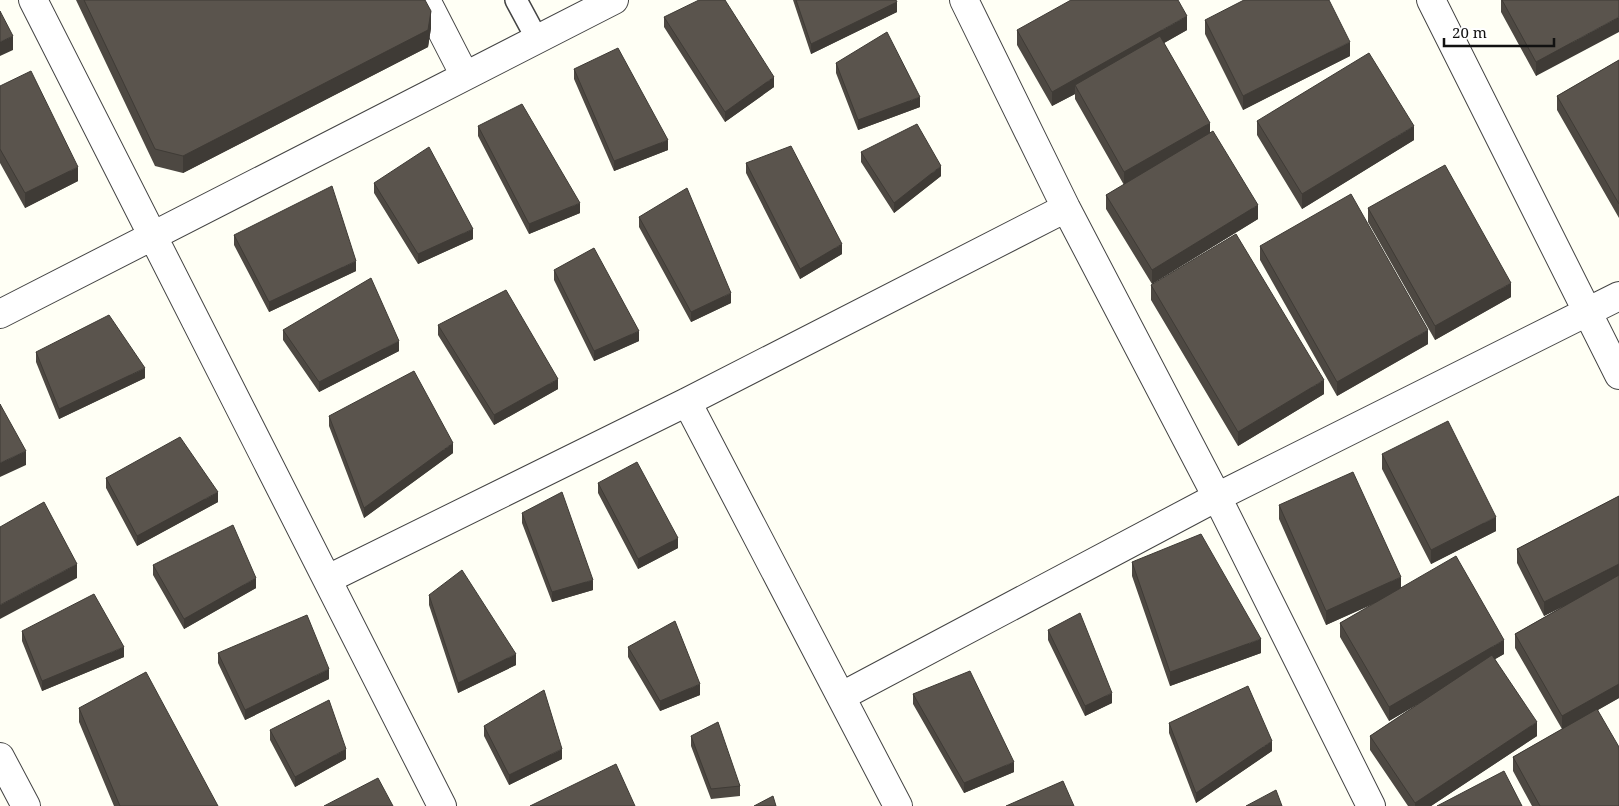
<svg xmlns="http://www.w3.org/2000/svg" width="1619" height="806" viewBox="0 0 1619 806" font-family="'Noto Serif',serif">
<rect width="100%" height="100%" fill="#fffff5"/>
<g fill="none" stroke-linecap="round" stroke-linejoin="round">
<g stroke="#444" stroke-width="24">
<path id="lane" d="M 516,0 L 537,39"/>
</g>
<g stroke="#444" stroke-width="30">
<path id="street" d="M 33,0 L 442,806
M 426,0 L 465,76
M 964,0 L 1066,208 L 1217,497 L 1371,806
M 1431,0 L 1619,375
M 0,314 L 614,0
M 687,402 L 898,806
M 328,579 L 687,402 L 1066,208
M 842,696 L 1217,497 L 1619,296
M 0,757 L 26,806"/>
</g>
<use href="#lane" stroke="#fff" stroke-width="21"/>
<use href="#street" stroke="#fff" stroke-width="28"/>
</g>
<path fill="#4d4842" d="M 76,0 L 425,0 L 431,28 L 428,47 L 183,173 L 155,166 Z
M 793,0 L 896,0 L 897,12 L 811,54 Z
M 1501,0 L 1619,0 L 1536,76 L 1501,12 Z
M 664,17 L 774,87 L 725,122 L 664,27 Z
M 1205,20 L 1350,56 L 1243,110 L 1205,34 Z
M 1017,30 L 1187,30 L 1164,43 L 1210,132 L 1258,219 L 1152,284 L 1106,209 L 1106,195 L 1124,185 L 1075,99 L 1075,94 L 1052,106 L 1017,45 Z
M 1619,60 L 1619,218 L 1557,110 L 1557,96 Z
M 836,63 L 920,107 L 858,130 L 836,73 Z
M 574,69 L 668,150 L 614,171 L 574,79 Z
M 0,86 L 78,181 L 25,208 L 0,163 Z
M 1257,121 L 1414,140 L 1302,209 L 1257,135 Z
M 478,126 L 580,213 L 529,234 L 478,136 Z
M 861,152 L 941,176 L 894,213 L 861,162 Z
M 746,163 L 842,254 L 800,279 L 746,173 Z
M 374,183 L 473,239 L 418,264 L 374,193 Z
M 1368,208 L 1511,297 L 1435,340 L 1368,222 Z
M 639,217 L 731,303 L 691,322 L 639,227 Z
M 234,235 L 356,271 L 269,312 L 234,245 Z
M 1260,246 L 1428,344 L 1337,396 L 1260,260 Z
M 554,270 L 639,341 L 594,361 L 554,280 Z
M 1151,285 L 1324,394 L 1238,446 L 1151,300 Z
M 438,325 L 558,389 L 494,425 L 438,335 Z
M 283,330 L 399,351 L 319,392 L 283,340 Z
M 36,352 L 145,378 L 59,419 L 36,362 Z
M 329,416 L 453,453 L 364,518 L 329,426 Z
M 1382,454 L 1496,531 L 1431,564 L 1382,469 Z
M 106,478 L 218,502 L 137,546 L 106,488 Z
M 598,483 L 678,548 L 638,569 L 598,493 Z
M 1619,496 L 1619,698 L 1598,710 L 1619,806 L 1532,806 L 1513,771 L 1513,757 L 1562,729 L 1515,648 L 1515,634 L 1564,606 L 1544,616 L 1517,563 L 1517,549 Z
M 1279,505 L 1401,588 L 1504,654 L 1495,659 L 1537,736 L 1431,806 L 1408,806 L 1370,750 L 1370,736 L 1423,701 L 1389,721 L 1340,637 L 1340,623 L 1378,602 L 1326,625 L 1279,519 Z
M 522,513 L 593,590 L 552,602 L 522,523 Z
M 1132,562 L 1261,653 L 1170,686 L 1132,576 Z
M 153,565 L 256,588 L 184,629 L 153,575 Z
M 429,595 L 516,665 L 458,693 L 429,605 Z
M 1048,630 L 1112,703 L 1085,716 L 1048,640 Z
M 22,631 L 124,657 L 42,691 L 22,641 Z
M 628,647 L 700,695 L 660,711 L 628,657 Z
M 218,653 L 329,679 L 245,720 L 218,663 Z
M 913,694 L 1014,772 L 964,793 L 913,704 Z
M 79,708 L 218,806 L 114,806 L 79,722 Z
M 1169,723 L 1272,751 L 1196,803 L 1169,733 Z
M 484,726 L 562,759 L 509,785 L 484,736 Z
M 270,730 L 346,759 L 295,787 L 270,740 Z
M 691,736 L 740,786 L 740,796 L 711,799 L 691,746 Z"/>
<path fill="#3f3b36" d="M 897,2 L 897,12 L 811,54 L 811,44 Z
M 431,11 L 431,28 L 428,47 L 183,173 L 183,156 Z
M 1187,16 L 1187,30 L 1078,92 L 1075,85 L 1075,94 L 1052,106 L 1052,92 Z
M 1619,17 L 1619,32 L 1536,76 L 1536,62 Z
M 13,36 L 13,50 L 0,56 L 0,42 Z
M 1350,42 L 1350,56 L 1243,110 L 1243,96 Z
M 774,77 L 774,87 L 725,122 L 725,112 Z
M 920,97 L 920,107 L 858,130 L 858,120 Z
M 1210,123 L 1210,137 L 1124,186 L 1124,172 Z
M 1414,126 L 1414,140 L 1302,209 L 1302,194 Z
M 668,140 L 668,150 L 614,171 L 614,161 Z
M 941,166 L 941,176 L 894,213 L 894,203 Z
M 78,167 L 78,181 L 25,208 L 25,193 Z
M 580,203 L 580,213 L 529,234 L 529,224 Z
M 1258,205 L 1258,219 L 1152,284 L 1152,270 Z
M 473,229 L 473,239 L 418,264 L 418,254 Z
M 842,244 L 842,254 L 800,279 L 800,269 Z
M 356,261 L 356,271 L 269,312 L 269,302 Z
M 1511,283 L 1511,297 L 1435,340 L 1435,326 Z
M 731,293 L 731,303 L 691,322 L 691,312 Z
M 1428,330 L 1428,344 L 1337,396 L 1337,382 Z
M 639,331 L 639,341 L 594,361 L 594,351 Z
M 399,341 L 399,351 L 319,392 L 319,382 Z
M 145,368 L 145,378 L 59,419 L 59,409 Z
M 558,379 L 558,389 L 494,425 L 494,415 Z
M 1324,380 L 1324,394 L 1238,446 L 1238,432 Z
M 453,443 L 453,453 L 364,518 L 364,508 Z
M 26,451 L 26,465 L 0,477 L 0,463 Z
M 218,492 L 218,502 L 137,546 L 137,536 Z
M 1496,517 L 1496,531 L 1431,564 L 1431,550 Z
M 678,538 L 678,548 L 638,569 L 638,559 Z
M 77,564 L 77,578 L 0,619 L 0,605 Z
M 1619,564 L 1619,578 L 1544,616 L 1544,602 Z
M 1401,577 L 1401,591 L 1326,625 L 1326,611 Z
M 256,578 L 256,588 L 184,629 L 184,619 Z
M 593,580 L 593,590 L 552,602 L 552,592 Z
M 1261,639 L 1261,653 L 1170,686 L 1170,672 Z
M 1504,640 L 1504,654 L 1389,721 L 1389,707 Z
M 124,647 L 124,657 L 42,691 L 42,681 Z
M 516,654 L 516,665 L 458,693 L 458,683 Z
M 329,669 L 329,679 L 245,720 L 245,710 Z
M 700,684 L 700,695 L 660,711 L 660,701 Z
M 1619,684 L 1619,698 L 1562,730 L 1562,716 Z
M 1112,693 L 1112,703 L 1085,716 L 1085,706 Z
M 1537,722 L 1537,736 L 1431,806 L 1415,806 L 1415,803 Z
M 1272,741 L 1272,751 L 1196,803 L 1196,793 Z
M 346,749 L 346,759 L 295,787 L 295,777 Z
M 562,749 L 562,759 L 509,785 L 509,775 Z
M 1014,762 L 1014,772 L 964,793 L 964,783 Z"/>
<path fill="#5a544d" stroke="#3f3b36" d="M 84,0 L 425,0 L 431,11 L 428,30 L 183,156 L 155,149 Z
M 699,0 L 725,0 L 774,77 L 725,112 L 664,17 Z
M 796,0 L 896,0 L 897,2 L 811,44 Z
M 1071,0 L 1178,0 L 1187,16 L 1052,92 L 1017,30 Z
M 1244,0 L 1329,0 L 1350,42 L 1243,96 L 1205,20 Z
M 1502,0 L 1619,0 L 1619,17 L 1536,62 Z
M 0,11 L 13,36 L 0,42 Z
M 887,32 L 920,97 L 858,120 L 836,63 Z
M 1160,36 L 1210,123 L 1124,172 L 1075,85 Z
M 618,48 L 668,140 L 614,161 L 574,69 Z
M 1369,53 L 1414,126 L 1302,194 L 1257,121 Z
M 1619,60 L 1619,204 L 1557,96 Z
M 31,71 L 78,167 L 25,193 L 0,149 L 0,86 Z
M 522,104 L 580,203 L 529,224 L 478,126 Z
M 917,124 L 941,166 L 894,203 L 861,152 Z
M 1213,131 L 1258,205 L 1152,270 L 1106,195 Z
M 791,146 L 842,244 L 800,269 L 746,163 Z
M 429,147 L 473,229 L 418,254 L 374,183 Z
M 1445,165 L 1511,283 L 1435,326 L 1368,208 Z
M 332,186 L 356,261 L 269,302 L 234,235 Z
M 687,188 L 731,293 L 691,312 L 639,217 Z
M 1351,194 L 1428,330 L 1337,382 L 1260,246 Z
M 1236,234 L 1324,380 L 1238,432 L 1151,285 Z
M 594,248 L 639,331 L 594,351 L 554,270 Z
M 371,278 L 399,341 L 319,382 L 283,330 Z
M 506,290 L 558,379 L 494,415 L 438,325 Z
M 109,315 L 145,368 L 59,409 L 36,352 Z
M 414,371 L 453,443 L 364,508 L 329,416 Z
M 0,404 L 26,451 L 0,463 Z
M 1448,421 L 1496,517 L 1431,550 L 1382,454 Z
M 180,437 L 218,492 L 137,536 L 106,478 Z
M 637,462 L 678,538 L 638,559 L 598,483 Z
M 1353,472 L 1401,577 L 1326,611 L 1279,505 Z
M 562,492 L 593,580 L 552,592 L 522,513 Z
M 1619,496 L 1619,564 L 1544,602 L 1517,549 Z
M 44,502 L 77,564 L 0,605 L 0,527 Z
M 233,525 L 256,578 L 184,619 L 153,565 Z
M 1201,534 L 1261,639 L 1170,672 L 1132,562 Z
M 1456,556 L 1504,640 L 1389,707 L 1340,623 Z
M 462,570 L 516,654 L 458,683 L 429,595 Z
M 1619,575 L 1619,684 L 1562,716 L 1515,634 Z
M 94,594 L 124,647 L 42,681 L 22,631 Z
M 1080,613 L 1112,693 L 1085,706 L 1048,630 Z
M 307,615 L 329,669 L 245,710 L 218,653 Z
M 675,621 L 700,684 L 660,701 L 628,647 Z
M 1492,655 L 1537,722 L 1415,803 L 1370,736 Z
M 970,671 L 1014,762 L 964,783 L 913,694 Z
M 146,672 L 218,806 L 120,806 L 79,708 Z
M 1248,686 L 1272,741 L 1196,793 L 1169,723 Z
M 544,690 L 562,749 L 509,775 L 484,726 Z
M 329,700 L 346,749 L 295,777 L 270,730 Z
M 1597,709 L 1619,747 L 1619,806 L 1540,806 L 1513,757 Z
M 718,722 L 740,786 L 711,789 L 691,736 Z
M 616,764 L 635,806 L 530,806 Z
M 1504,771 L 1522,806 L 1437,806 Z
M 378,778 L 393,806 L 324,806 Z
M 1063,781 L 1074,806 L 1006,806 Z
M 1276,790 L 1282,806 L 1246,806 Z
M 773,796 L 776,806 L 754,806 Z"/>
<path d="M1444 38v8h110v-8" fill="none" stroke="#111111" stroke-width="2.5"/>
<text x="1452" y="38" font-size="15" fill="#111111" stroke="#ffffff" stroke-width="4" paint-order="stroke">20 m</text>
</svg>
